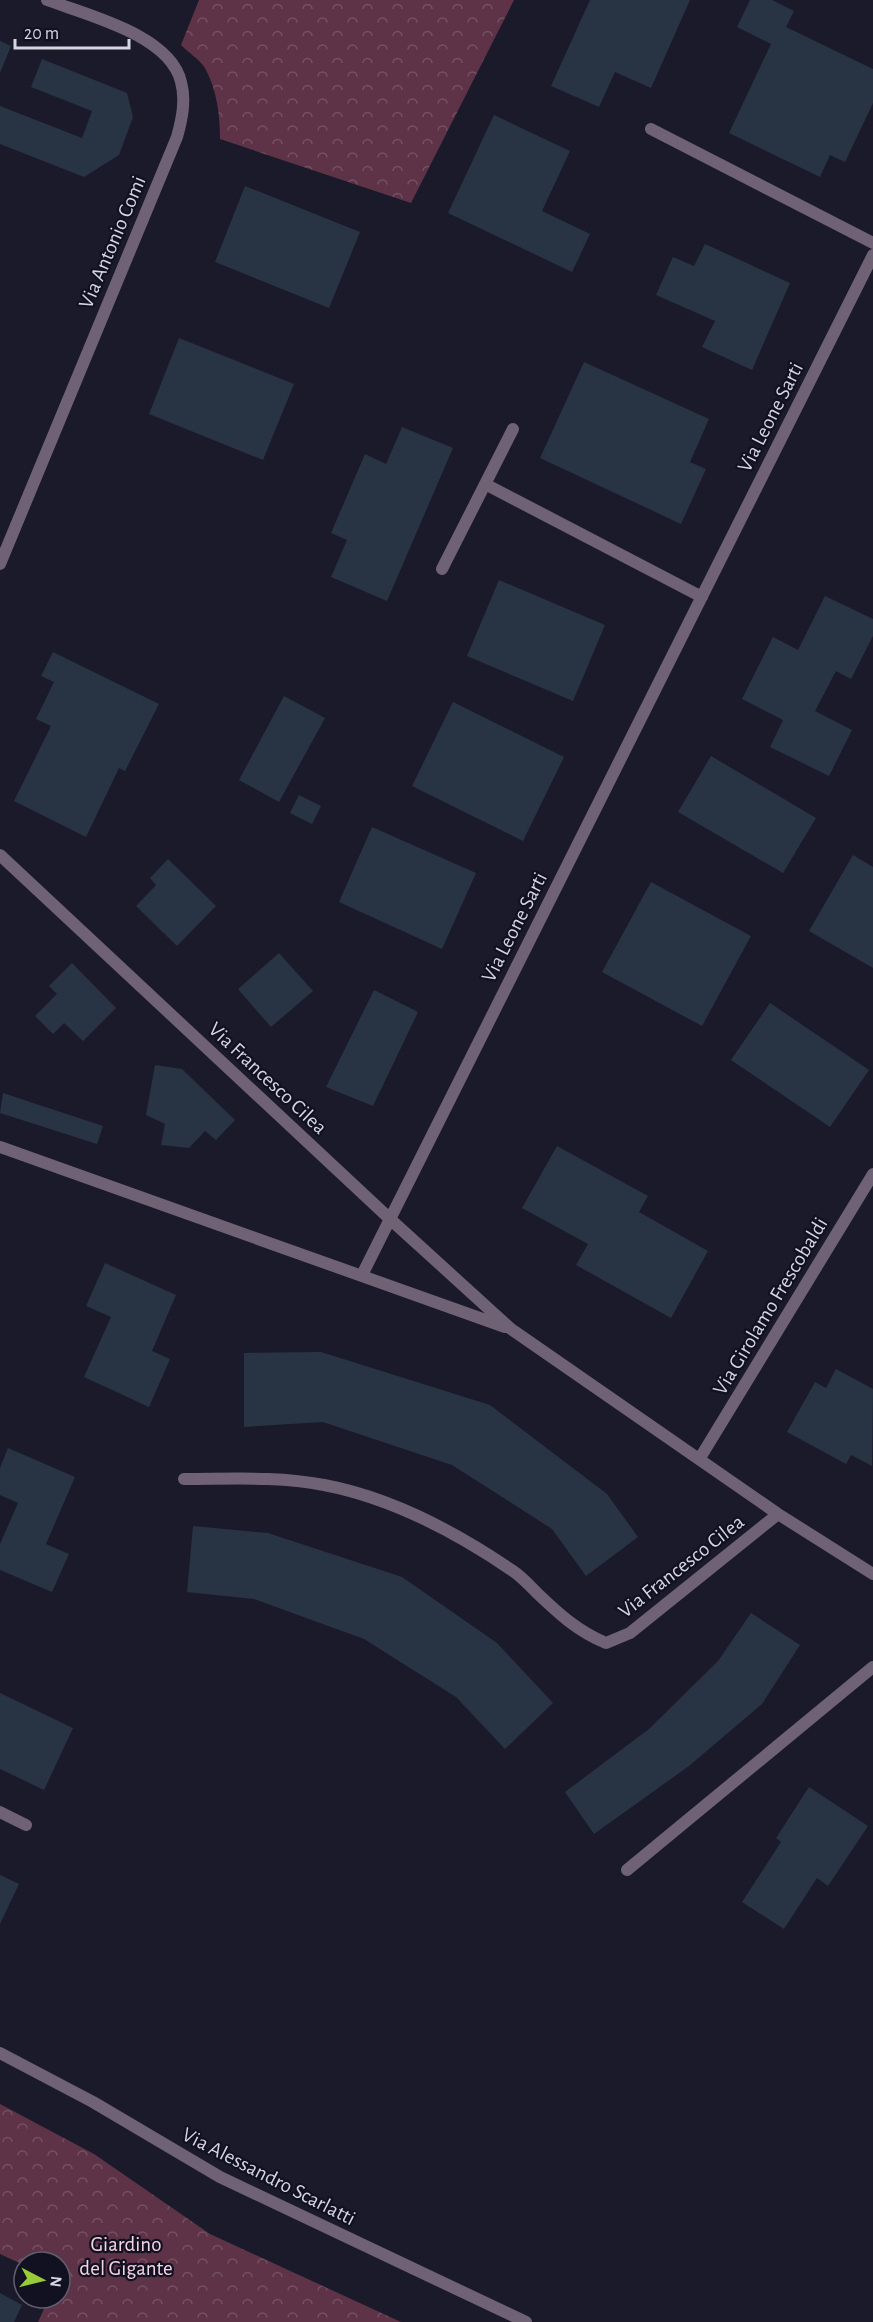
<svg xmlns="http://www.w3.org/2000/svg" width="873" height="2322" viewBox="0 0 873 2322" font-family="'Alegreya Sans',sans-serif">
<defs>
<pattern id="park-crowns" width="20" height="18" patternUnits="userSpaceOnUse" patternTransform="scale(1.5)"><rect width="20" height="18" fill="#5e3348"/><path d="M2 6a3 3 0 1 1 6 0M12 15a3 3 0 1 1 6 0" fill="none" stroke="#745062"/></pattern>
</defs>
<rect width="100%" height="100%" fill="#1b1a2b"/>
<path fill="url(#park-crowns)" d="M 199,0 L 514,0 L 411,203 L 220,139 C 220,115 217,90 205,68 C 200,60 188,52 181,45 Z
M 0,2104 L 94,2154 L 210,2234 L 401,2322 L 38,2322 L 49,2298 L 60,2298 L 60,2262 L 24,2262 L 24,2265 L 0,2254 Z"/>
<path fill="#283443" d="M 590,0 L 690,0 L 651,88 L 615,72 L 599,107 L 551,86 Z
M 750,0 L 772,0 L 794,11 L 786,27 L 873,69 L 873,103 L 845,162 L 830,155 L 820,177 L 729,133 L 771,44 L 737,27 Z
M 0,41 L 11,46 L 0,73 Z
M 42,59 L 127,93 L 133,117 L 119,155 L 84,177 L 0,144 L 0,106 L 82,138 L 92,111 L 31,87 Z
M 494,115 L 570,151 L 542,211 L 590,234 L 572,272 L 448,213 Z
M 245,186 L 360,232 L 329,308 L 215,262 Z
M 705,244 L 790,283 L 752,370 L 702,347 L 715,321 L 656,295 L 673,257 L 694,266 Z
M 179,338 L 294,384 L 263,460 L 149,414 Z
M 584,362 L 709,419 L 690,462 L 706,469 L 681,524 L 540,458 Z
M 402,427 L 453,448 L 387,601 L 331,577 L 347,540 L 331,533 L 365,454 L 386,464 Z
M 499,580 L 605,625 L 573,701 L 467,656 Z
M 825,596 L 873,619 L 873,636 L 851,679 L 836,671 L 815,711 L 852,730 L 829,776 L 770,747 L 783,720 L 742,699 L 773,637 L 798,650 Z
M 53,652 L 159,704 L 125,771 L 119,768 L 86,837 L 14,801 L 51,726 L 36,719 L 54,682 L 41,676 Z
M 284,696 L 325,718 L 279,802 L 239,780 Z
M 453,702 L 564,757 L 523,841 L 412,786 Z
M 711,756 L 816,818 L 783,873 L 678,812 Z
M 299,795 L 321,806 L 312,824 L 290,813 Z
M 372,827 L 476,873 L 442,949 L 339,902 Z
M 853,855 L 873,867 L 873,968 L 809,931 Z
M 168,859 L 216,906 L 177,946 L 136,906 L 156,885 L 150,878 Z
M 651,882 L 751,936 L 702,1026 L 602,972 Z
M 279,953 L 313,991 L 271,1027 L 238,989 Z
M 72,963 L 116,1008 L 83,1041 L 64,1023 L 53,1034 L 35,1016 L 57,994 L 49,986 Z
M 374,990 L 418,1012 L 373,1106 L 326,1087 Z
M 770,1003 L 869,1070 L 830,1127 L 731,1060 Z
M 155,1065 L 182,1069 L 235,1120 L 216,1140 L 205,1131 L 189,1148 L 161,1145 L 165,1124 L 146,1115 Z
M 3,1093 L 103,1126 L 97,1144 L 0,1113 Z
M 557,1146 L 648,1196 L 639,1212 L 708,1251 L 671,1318 L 576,1265 L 588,1244 L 522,1208 Z
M 105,1263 L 176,1295 L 152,1351 L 170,1359 L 149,1407 L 84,1377 L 111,1317 L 86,1306 Z
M 321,1352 L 490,1405 L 607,1494 L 638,1537 L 586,1576 L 552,1529 L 452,1465 L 323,1422 L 244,1427 L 244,1353 Z
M 836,1369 L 873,1389 L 872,1466 L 851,1455 L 846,1464 L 787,1432 L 815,1382 L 826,1388 Z
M 8,1448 L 75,1477 L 46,1544 L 69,1554 L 52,1592 L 0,1570 L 0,1544 L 18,1503 L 0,1495 L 0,1468 Z
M 193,1526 L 268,1533 L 402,1577 L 497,1643 L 553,1703 L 505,1749 L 456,1697 L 364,1639 L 254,1599 L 187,1592 Z
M 751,1613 L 800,1645 L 762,1704 L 689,1766 L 594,1834 L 565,1792 L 649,1729 L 718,1661 Z
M 0,1693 L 73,1728 L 44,1790 L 0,1769 Z
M 809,1787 L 868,1826 L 828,1886 L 817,1878 L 784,1929 L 742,1902 L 781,1842 L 776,1838 Z
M 0,1875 L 19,1884 L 0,1924 Z
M 0,2293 L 22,2305 L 14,2322 L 0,2322 Z"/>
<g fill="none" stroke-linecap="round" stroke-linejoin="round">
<path stroke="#706275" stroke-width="12" d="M 651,129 L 873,243
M 485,484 L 702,597
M 0,564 L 177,137 C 182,119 186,100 181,82 C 170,35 87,15 47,0
M 442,569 L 513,429
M 0,855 L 390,1219 L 511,1329 L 778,1514 L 873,1574
M 0,1147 L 505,1327
M 362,1275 L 873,255
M 700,1458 L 873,1174
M 184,1479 C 230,1479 278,1476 324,1485 C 393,1498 456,1532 513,1571 C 522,1577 529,1585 537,1593 C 558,1613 577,1631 606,1643 L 630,1633 L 778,1514
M 0,1812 L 26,1825
M 627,1870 L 873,1667
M 0,2053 L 93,2102 L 220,2177 L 526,2322"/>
</g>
<g text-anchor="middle" stroke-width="4.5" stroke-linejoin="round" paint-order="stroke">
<g font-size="21" fill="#d6d6e2" stroke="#121121">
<text transform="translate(112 242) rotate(-67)" y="7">Via Antonio Comi</text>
<text transform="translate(770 417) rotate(-63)" y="7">Via Leone Sarti</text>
<text transform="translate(514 927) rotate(-63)" y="7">Via Leone Sarti</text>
<text transform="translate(268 1078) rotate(43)" y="7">Via Francesco Cilea</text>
<text transform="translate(770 1306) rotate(-59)" y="7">Via Girolamo Frescobaldi</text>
<text transform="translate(681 1566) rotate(-38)" y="7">Via Francesco Cilea</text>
<text transform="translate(269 2176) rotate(27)" y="7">Via Alessandro Scarlatti</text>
</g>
<g font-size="21" fill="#f5d4e2" stroke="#121121">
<text x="126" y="2251">Giardino<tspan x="126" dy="24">del Gigante</tspan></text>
</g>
</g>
<g transform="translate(42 2280) rotate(97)"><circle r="28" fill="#121121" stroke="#60606e" stroke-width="1.5"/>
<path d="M0-4.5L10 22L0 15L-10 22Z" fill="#97cc38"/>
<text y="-9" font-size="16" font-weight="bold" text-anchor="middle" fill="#d6d6e2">N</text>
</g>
<path d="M15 39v9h114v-9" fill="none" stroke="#d6d6e2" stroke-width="3"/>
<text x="24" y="39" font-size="18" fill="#d6d6e2" stroke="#121121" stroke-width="4.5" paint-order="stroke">20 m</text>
</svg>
